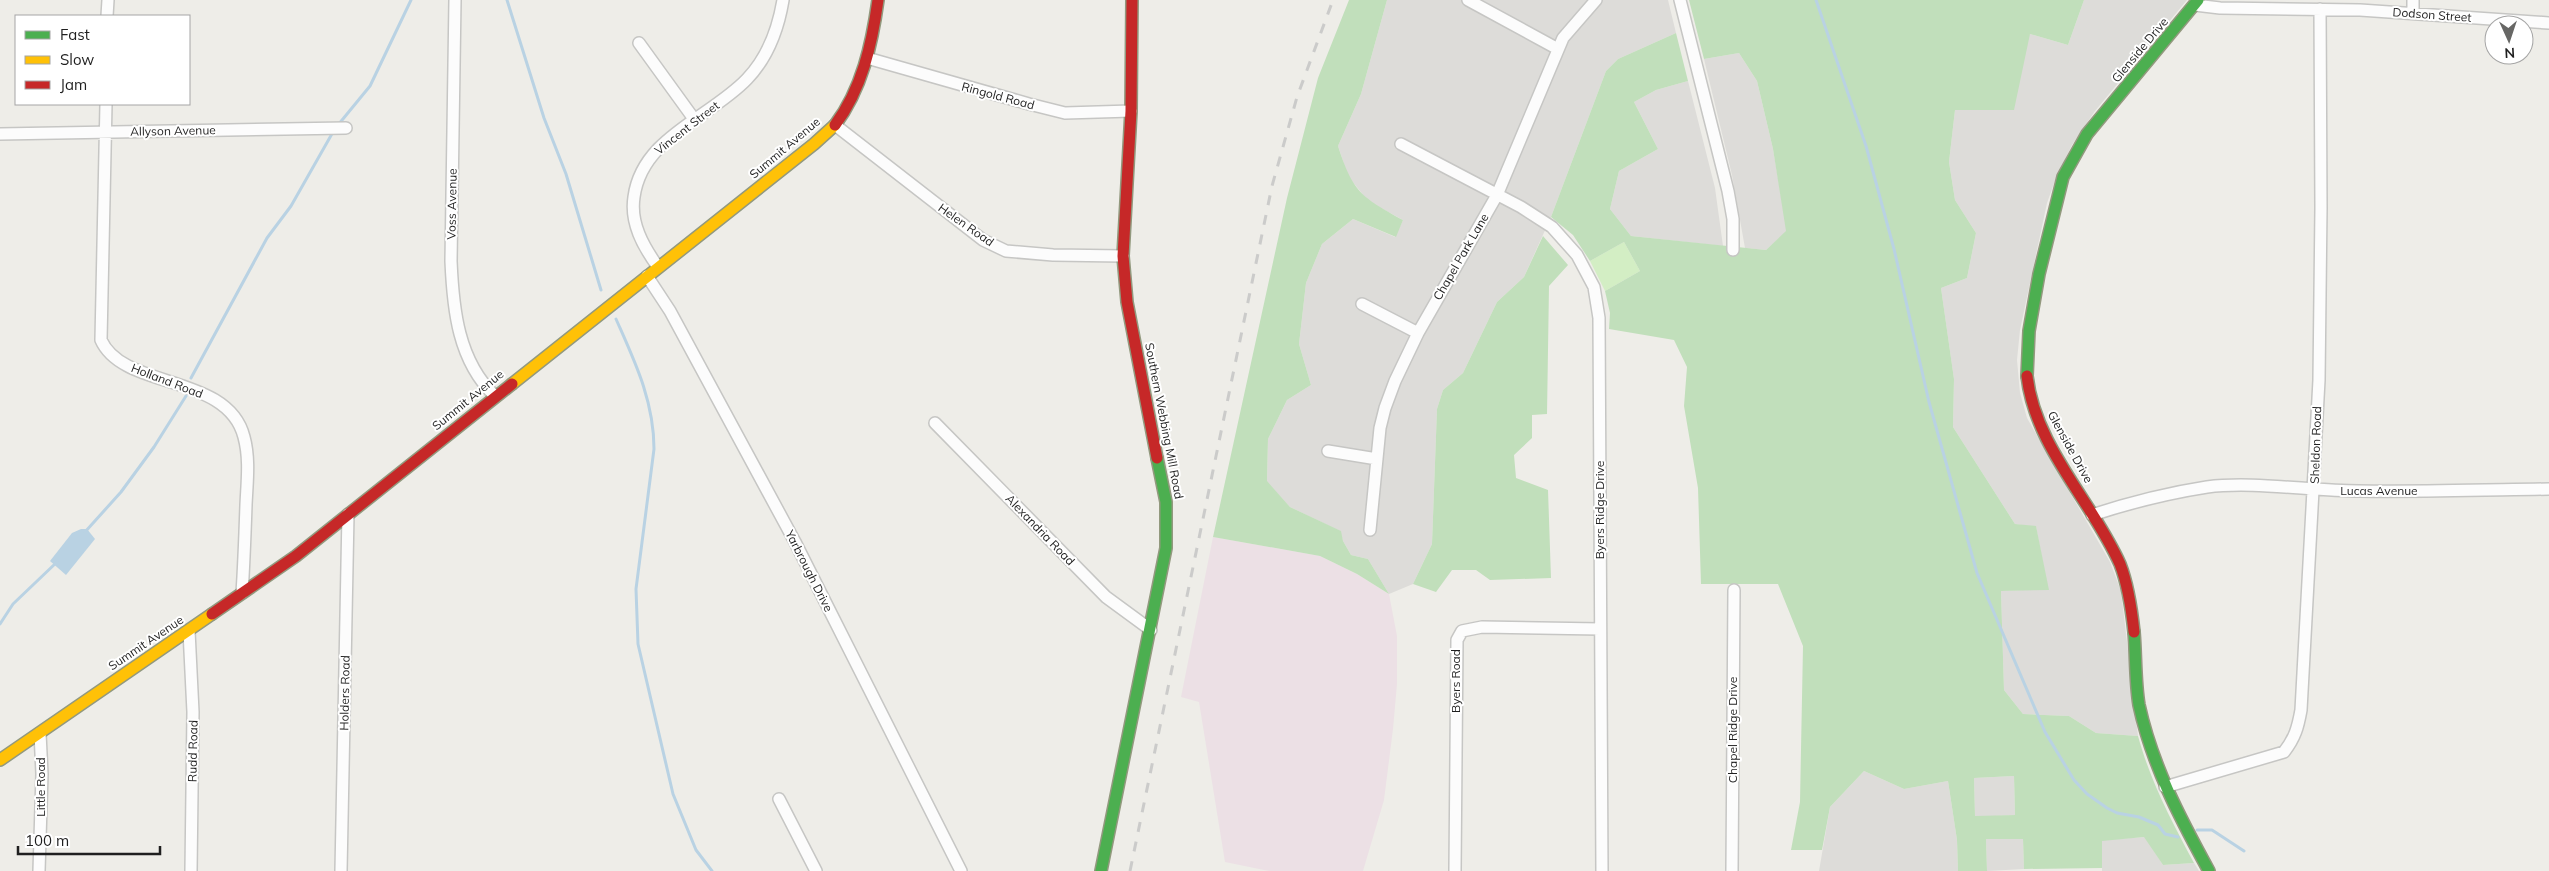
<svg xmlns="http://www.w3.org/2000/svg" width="2549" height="871" viewBox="0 0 2549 871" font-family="Mulish,sans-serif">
<rect width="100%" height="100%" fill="#eeede8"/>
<path fill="#dddcd9" d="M 1387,0 L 1668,0 L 1676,33 L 1618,59 L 1606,71 L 1551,217 L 1524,277 L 1497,302 L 1463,373 L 1443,390 L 1437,409 L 1432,544 L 1413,584 L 1389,594 L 1368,559 L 1351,555 L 1343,541 L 1340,531 L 1290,507 L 1267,482 L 1268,439 L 1287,400 L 1311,385 L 1299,344 L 1306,283 L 1322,244 L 1353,219 L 1395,237 L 1403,220 L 1368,201 L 1348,176 L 1338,146 L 1361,94 Z
M 2084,0 L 2187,0 L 2095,111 L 2072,145 L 2056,178 L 2047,203 L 2020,330 L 2017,360 L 2020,393 L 2027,418 L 2110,562 L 2121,591 L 2138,736 L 2096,733 L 2069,716 L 2023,714 L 2004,690 L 2001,591 L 2048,589 L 2036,527 L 2015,524 L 1953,427 L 1954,379 L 1941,288 L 1967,278 L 1976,233 L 1955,200 L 1949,162 L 1955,110 L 2030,34 L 2068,45 Z
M 1739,53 L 1757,81 L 1773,149 L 1787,231 L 1766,250 L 1745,248 L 1732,175 L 1704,59 Z
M 1688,81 L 1715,188 L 1723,246 L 1631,236 L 1610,209 L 1619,171 L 1658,149 L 1634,102 L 1656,90 Z
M 1864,771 L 1904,789 L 1948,781 L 1957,840 L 1958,871 L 1819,871 L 1830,807 Z
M 2014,776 L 2015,815 L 1975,817 L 1974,778 Z
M 2145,837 L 2163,865 L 2194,863 L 2199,871 L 2102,871 L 2102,840 Z
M 2023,838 L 2024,869 L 1987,871 L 1986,839 Z"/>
<path fill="#ece0e5" d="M 1213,537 L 1320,556 L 1357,574 L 1389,594 L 1397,636 L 1397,684 L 1393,729 L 1384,800 L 1363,871 L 1269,871 L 1225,862 L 1199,702 L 1181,697 Z"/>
<path fill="#d3eec4" d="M 1624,242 L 1640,271 L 1605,291 L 1590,261 Z"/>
<path fill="#c1dfbb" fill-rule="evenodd" d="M 1349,0 L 1387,0 L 1361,94 L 1338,146 C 1353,192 1361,197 1403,220 L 1396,237 L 1353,219 L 1322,244 L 1306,283 L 1299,344 L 1311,385 L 1287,400 L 1268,439 L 1267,481 L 1290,507 L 1341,531 L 1343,541 L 1351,555 L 1368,559 L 1389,594 L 1357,574 L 1320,556 L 1213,537 L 1287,198 L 1318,78 Z
M 1689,0 L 2084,0 L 2068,45 L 2030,34 L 2014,110 L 1955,110 L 1949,162 L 1955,200 L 1976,233 L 1967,278 L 1941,288 L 1954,379 L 1953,427 L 2015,524 L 2036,526 L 2049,590 L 2001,591 L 2004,690 L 2023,714 L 2069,716 L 2096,733 L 2138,736 C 2151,783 2171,820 2194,863 L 2163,865 L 2144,837 L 2102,841 L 2102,868 L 2024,869 L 2023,839 L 1986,839 L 1987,871 L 2007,871 L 1958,871 L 1957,840 L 1948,781 L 1904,789 L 1864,771 L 1830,807 L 1822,850 L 1791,850 L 1800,802 L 1803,646 L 1778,584 L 1701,584 L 1698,488 L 1684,406 L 1687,367 L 1674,340 L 1609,329 L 1610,313 L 1605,291 L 1640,271 L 1624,242 L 1590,261 L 1573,235 L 1551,217 L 1606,71 L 1618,59 L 1676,33 L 1688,81 L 1656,90 L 1634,102 L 1658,149 L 1619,171 L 1610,209 L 1631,236 L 1766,250 L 1786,231 L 1773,149 L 1757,81 L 1739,53 L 1704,59 ZM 2014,776 L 2015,815 L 1975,816 L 1974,778 Z
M 1543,236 L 1568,265 L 1549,286 L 1547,414 L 1532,415 L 1532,438 L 1514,455 L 1516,478 L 1548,490 L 1551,578 L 1490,580 L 1476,570 L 1452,570 L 1436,592 L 1413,584 L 1432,544 L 1437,409 L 1443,390 L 1463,373 L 1497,302 L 1524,277 Z"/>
<path fill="#b9d2e3" d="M 81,529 L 87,529 L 95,539 L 66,575 L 50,561 L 72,533 Z"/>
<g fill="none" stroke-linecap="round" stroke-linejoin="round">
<path stroke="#b9d2e3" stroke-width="3" d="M 507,0 L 544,118 L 566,174 L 601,290
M 1816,0 L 1866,146 L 1894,249 L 1929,402 L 1977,573 L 2045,732 L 2074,780 L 2087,794 L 2107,808 L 2117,813 L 2139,817 L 2158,825 L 2165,834 L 2178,837
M 338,125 L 370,86 L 411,0
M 616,319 C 635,362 654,401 654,449 L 636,589 L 638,644 L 673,794 L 696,850 L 712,871
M 191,378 L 267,238 L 291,206 L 333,132
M 85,532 L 121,492 L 154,447 L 186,396
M 0,624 L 13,604 L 57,562
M 2197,830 L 2212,830 L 2244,851"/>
<g stroke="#c6c6c4" stroke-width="14">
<path id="street" d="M 455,0 L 451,261 C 453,309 458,361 495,396
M 1468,0 L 1558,49
M 1680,0 L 1728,191 L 1733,219 L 1733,250
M 2413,0 L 2413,13
M 2195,5 L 2220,8 L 2360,10 L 2549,23
M 107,16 L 108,0
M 639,43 L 694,119
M 867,58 L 1029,104 L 1065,113 L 1131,111
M 106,104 L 101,340 C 123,390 228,373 244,437 C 250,459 247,482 246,505 C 245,534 244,564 242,593
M 835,125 L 983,240 L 1006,251 L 1053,255 L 1123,256
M 0,134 L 346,128
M 1401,144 L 1521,207 L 1552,227 L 1577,255 L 1594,287 L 1599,318 L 1602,871
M 658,267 C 643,246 630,223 634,197 C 642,137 710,118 747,79 C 768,57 778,30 783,0
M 647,276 L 670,311 L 795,542 L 961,871
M 1362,304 L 1418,333
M 935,423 L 1106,597 L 1151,630
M 1328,451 L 1377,459
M 2092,515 C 2129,503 2168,493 2207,487 C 2253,481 2311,491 2359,491 C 2422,492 2486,490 2549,489
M 1370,530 L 1380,428 L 1385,408 L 1395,381 L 1418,333 L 1497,195 L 1563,38 L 1596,0
M 189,631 L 193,712 L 191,871
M 2165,787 L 2284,752 C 2295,738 2298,727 2301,710 L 2319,380 L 2321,208 L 2320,9
M 779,799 L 816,871
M 39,871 L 42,774 L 40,733
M 341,871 L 348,514
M 1455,871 L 1457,640 L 1462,631 L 1482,627 L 1600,629
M 1732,871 L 1734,590"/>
</g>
<g stroke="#92997e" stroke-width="14">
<path id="fast" d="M 2027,376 L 2029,331 L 2039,274 L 2063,177 L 2087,134 L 2198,0
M 2134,632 C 2136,655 2135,681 2139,705 C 2152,765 2180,818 2209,871
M 1101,871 L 1166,548 L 1166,502 L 1157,458"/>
</g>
<g stroke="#92997e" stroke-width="14">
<path id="slow" d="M 512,384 L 814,144 L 835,125
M 0,760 L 212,614"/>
</g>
<g stroke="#92997e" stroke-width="14">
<path id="jam" d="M 1132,0 L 1131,111 L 1123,256 L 1127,302 L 1157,458
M 835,125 C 862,89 872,44 878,0
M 2027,376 C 2035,447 2092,501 2120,564 C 2127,582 2132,613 2134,632
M 212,614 L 296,556 L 512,384"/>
</g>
<use href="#street" stroke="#fcfcfc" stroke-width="11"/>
<use href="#fast" stroke="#4caf50" stroke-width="11"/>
<use href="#slow" stroke="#ffc107" stroke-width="11"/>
<use href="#jam" stroke="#c62828" stroke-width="11"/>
<path stroke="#cbcbca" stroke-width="3" stroke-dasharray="10 10" stroke-linecap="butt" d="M 1130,871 L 1272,186 L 1297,97 L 1333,0"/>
</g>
<g text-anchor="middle" stroke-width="4" stroke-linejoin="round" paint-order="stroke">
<g font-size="12" fill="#1f1f1f" stroke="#fff">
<text transform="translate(2432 15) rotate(4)" y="4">Dodson Street</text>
<text transform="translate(2140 50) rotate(-50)" y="4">Glenside Drive</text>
<text transform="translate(998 96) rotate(15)" y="4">Ringold Road</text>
<text transform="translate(687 128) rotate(-38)" y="4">Vincent Street</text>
<text transform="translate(173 131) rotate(-1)" y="4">Allyson Avenue</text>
<text transform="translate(785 148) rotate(-40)" y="4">Summit Avenue</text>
<text transform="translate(452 204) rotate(-89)" y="4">Voss Avenue</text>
<text transform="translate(966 225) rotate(35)" y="4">Helen Road</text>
<text transform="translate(1461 257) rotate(-60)" y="4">Chapel Park Lane</text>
<text transform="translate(167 381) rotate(21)" y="4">Holland Road</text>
<text transform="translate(468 400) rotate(-39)" y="4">Summit Avenue</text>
<text transform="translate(1164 421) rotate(79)" y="4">Southern Webbing Mill Road</text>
<text transform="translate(2316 445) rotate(-88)" y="4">Sheldon Road</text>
<text transform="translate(2070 447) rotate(61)" y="4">Glenside Drive</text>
<text x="2379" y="495">Lucas Avenue</text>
<text transform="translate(1600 510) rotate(-90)" y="4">Byers Ridge Drive</text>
<text transform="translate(1040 530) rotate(46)" y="4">Alexandria Road</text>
<text transform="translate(809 571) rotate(63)" y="4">Yarbrough Drive</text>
<text transform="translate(146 643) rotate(-34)" y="4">Summit Avenue</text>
<text transform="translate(1456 681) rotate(-90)" y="4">Byers Road</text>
<text transform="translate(345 693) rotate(-89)" y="4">Holders Road</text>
<text transform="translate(1733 730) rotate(-90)" y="4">Chapel Ridge Drive</text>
<text transform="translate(193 751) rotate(-89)" y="4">Rudd Road</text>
<text transform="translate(41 787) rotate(-90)" y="4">Little Road</text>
</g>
</g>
<rect x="15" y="15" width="175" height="90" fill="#ffffff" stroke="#a5a5a5"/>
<rect x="25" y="31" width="25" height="8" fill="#4caf50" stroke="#a5a5a5"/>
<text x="60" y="40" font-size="15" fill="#1f1f1f">Fast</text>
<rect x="25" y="56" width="25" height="8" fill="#ffc107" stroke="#a5a5a5"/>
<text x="60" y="65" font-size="15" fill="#1f1f1f">Slow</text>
<rect x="25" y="81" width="25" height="8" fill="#c62828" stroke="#a5a5a5"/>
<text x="60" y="90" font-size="15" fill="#1f1f1f">Jam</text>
<g transform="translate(2509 40) rotate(177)"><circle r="24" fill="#ffffff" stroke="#a5a5a5"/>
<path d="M0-4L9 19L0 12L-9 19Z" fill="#676765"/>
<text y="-8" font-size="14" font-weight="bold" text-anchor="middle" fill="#1f1f1f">N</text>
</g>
<path d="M18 846v8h142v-8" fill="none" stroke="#1f1f1f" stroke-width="2.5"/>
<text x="25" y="846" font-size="15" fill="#1f1f1f" stroke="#ffffff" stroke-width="4" paint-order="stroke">100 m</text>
</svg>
